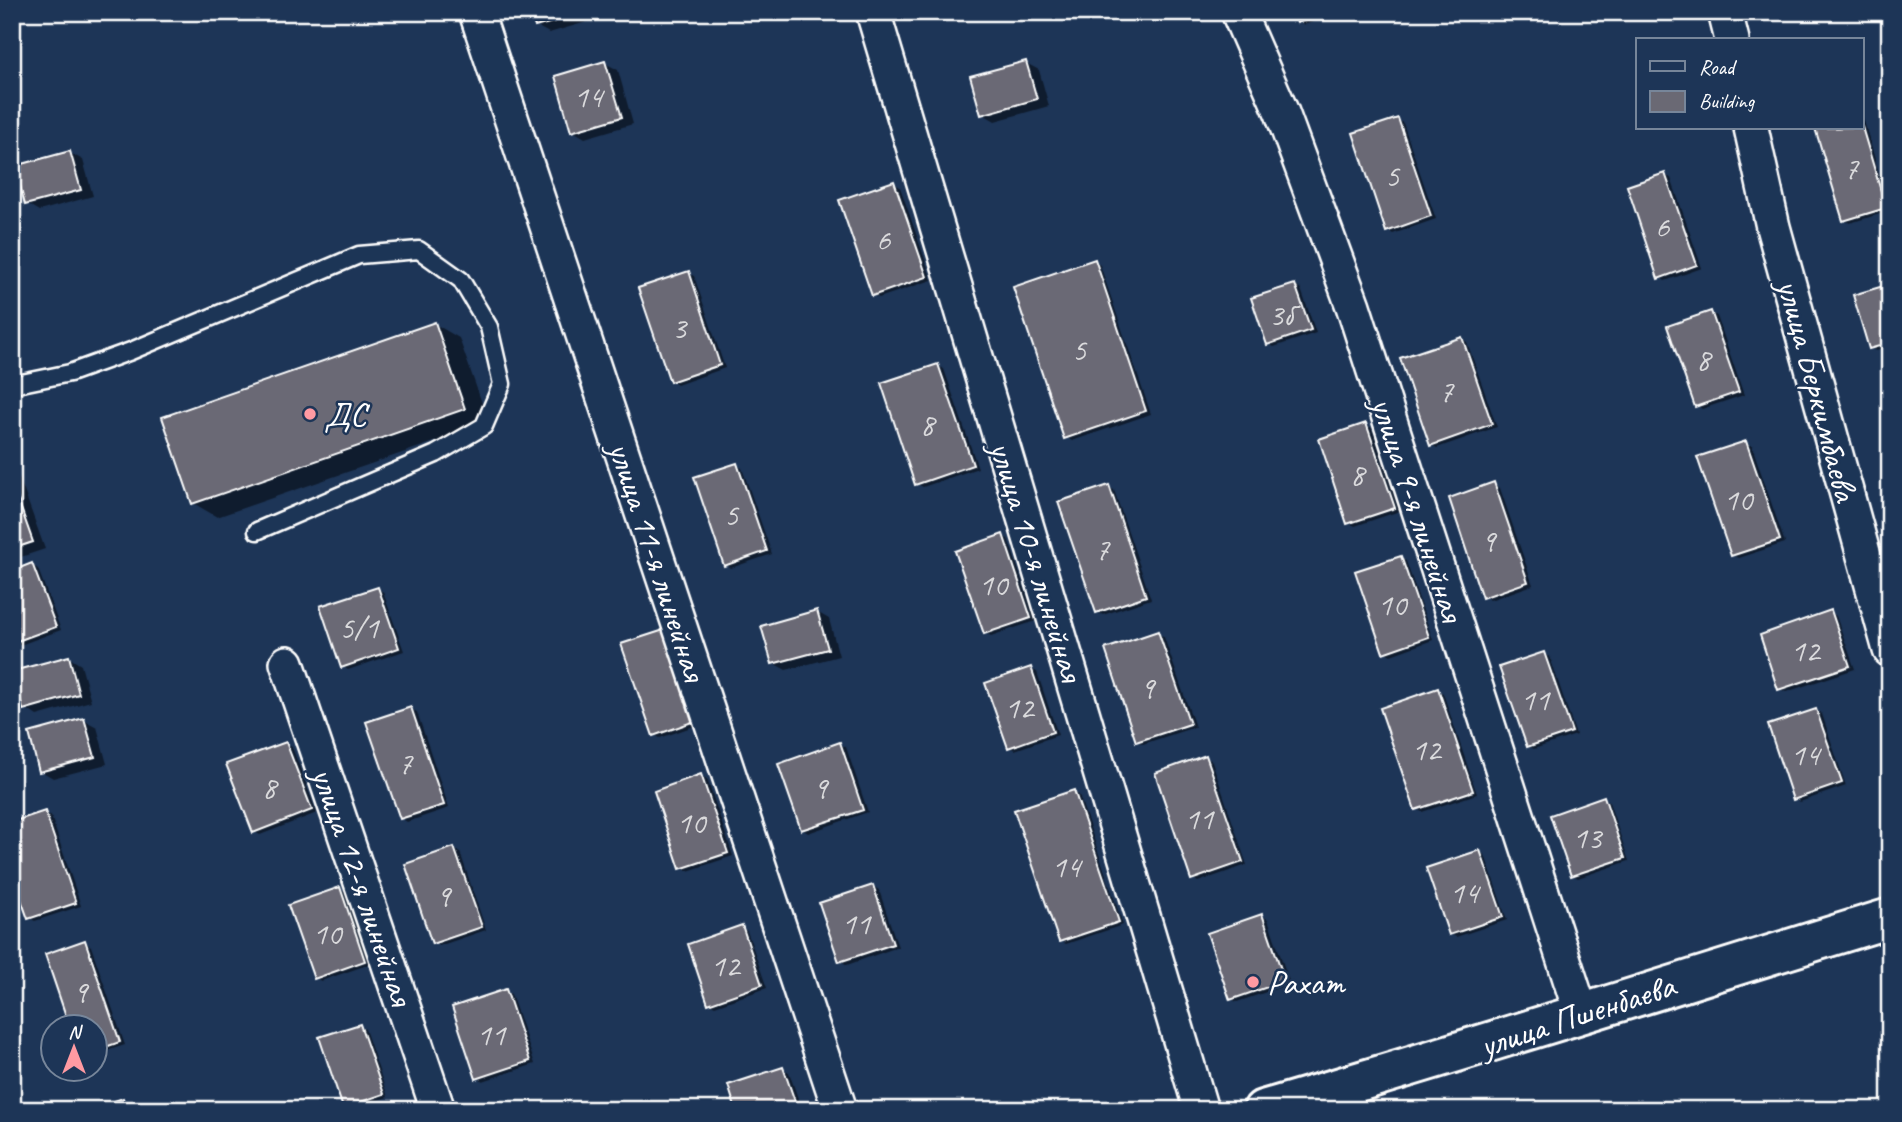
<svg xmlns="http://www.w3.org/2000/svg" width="1902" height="1122" viewBox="0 0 1902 1122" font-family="Caveat,sans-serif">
<rect width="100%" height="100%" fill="#1d3557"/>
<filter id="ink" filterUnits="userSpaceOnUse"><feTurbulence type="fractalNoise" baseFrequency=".0143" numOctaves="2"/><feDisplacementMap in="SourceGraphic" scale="14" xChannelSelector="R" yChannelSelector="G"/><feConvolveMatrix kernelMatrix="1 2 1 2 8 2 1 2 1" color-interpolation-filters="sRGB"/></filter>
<g filter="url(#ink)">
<path fill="#0007" d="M 532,12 L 595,12 L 597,19 L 549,33 L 536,26 Z
M 1295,12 L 1341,12 L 1304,25 L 1299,21 Z
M 605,63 L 618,70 L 633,124 L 585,138 L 573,131 Z
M 1026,63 L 1039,70 L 1049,106 L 995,121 L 983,114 Z
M 1862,114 L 1890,211 L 1850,223 L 1844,220 L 1817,128 L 1862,128 Z
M 1398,120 L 1403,123 L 1436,219 L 1393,234 L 1388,231 Z
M 70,153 L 83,160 L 93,196 L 39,211 L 27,204 Z
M 1665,175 L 1671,178 L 1702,268 L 1665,281 L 1660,277 Z
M 894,183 L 900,187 L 932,280 L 879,298 L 873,295 Z
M 1094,261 L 1100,265 L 1151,414 L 1072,441 L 1066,437 Z
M 688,273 L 694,276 L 725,368 L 677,385 L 671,381 Z
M 1295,285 L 1301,289 L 1316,333 L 1274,347 L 1268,344 Z
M 1890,286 L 1890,347 L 1876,351 L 1870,348 Z
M 1711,313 L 1717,316 L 1744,395 L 1702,409 L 1696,405 Z
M 435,324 L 459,338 L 489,423 L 217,517 L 193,503 Z
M 1462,338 L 1467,342 L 1497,427 L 1437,448 L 1431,445 Z
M 938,366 L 944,369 L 978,468 L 923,487 L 917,484 Z
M 1366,425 L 1372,428 L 1400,511 L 1355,526 L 1349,523 Z
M 1746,443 L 1752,446 L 1785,543 L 1738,558 L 1732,555 Z
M 737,465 L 742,468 L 772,554 L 731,568 L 726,564 Z
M 12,471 L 18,474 L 45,549 L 12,560 Z
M 1494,484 L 1500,488 L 1533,585 L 1490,600 L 1484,596 Z
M 1108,487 L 1114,490 L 1151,599 L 1103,615 L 1097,612 Z
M 1003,536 L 1008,539 L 1036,621 L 991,636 L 985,633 Z
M 1401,558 L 1406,561 L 1433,640 L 1391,655 L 1385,652 Z
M 32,565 L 38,569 L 61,630 L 12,648 L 12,573 Z
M 378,588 L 383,592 L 404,651 L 348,670 L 343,667 Z
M 817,612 L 829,619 L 839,656 L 786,670 L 773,663 Z
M 1831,612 L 1836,616 L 1855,669 L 1786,692 L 1780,689 Z
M 667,630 L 703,723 L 660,738 L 654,735 Z
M 1158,633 L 1164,637 L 1195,727 L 1143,744 L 1137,741 Z
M 1544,654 L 1550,657 L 1576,735 L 1534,749 L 1528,746 Z
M 68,657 L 81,665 L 91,701 L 37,716 L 25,708 Z
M 1031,669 L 1037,672 L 1058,735 L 1015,750 L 1009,747 Z
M 1437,690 L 1443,693 L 1477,794 L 1422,812 L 1416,809 Z
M 411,709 L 417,712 L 449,808 L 407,822 L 401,818 Z
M 1816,710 L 1822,714 L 1846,786 L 1800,802 L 1795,798 Z
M 84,720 L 97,727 L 107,764 L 53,778 L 41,771 Z
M 286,744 L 292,747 L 317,813 L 260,835 L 254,832 Z
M 840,744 L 846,747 L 868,812 L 808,833 L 802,829 Z
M 1206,757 L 1212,761 L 1247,865 L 1198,882 L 1193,879 Z
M 701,776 L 707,779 L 733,856 L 688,871 L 682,868 Z
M 1073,792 L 1079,795 L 1123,925 L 1066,944 L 1060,941 Z
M 1604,798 L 1609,802 L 1629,861 L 1578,878 L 1572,875 Z
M 45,813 L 51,816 L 81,906 L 35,921 L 29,918 Z
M 454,849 L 460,852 L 486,930 L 439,946 L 434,943 Z
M 1480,852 L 1485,855 L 1507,920 L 1456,937 L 1450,934 Z
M 873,886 L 879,890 L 898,947 L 847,965 L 841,961 Z
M 340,889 L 346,893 L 370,964 L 321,981 L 315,978 Z
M 1262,916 L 1268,919 L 1290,984 L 1237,1002 L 1231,999 Z
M 741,927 L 747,931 L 767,988 L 715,1006 L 709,1003 Z
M 85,942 L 91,946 L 125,1045 L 94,1055 L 94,1028 Z
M 505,991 L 511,994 L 535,1064 L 483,1081 L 478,1078 Z
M 359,1026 L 365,1029 L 388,1097 L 349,1110 L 344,1107 Z
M 783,1069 L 789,1072 L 802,1110 L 738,1110 Z
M 123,1100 L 129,1103 L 131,1110 L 95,1110 Z"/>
<path fill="#6a6974" stroke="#fff" stroke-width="2" d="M 530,12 L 585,12 L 585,13 L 535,27 Z
M 1293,12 L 1328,12 L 1297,23 Z
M 605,61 L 622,117 L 571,132 L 555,76 Z
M 1026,61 L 1037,99 L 981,115 L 970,76 Z
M 1398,118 L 1431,216 L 1386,232 L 1353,133 Z
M 1862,127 L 1886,208 L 1843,221 L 1815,128 Z
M 70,151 L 81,190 L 25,205 L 15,166 Z
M 1665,173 L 1697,265 L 1658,279 L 1627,186 Z
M 894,181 L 927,277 L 872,296 L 839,200 Z
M 1095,259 L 1146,411 L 1064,439 L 1013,287 Z
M 689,271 L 720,365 L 670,382 L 638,288 Z
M 1295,284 L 1311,330 L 1267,345 L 1251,298 Z
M 1890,284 L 1890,343 L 1869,349 L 1853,295 Z
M 1711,311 L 1739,392 L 1695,407 L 1667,326 Z
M 435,322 L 465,409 L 192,504 L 162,417 Z
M 1462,337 L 1492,424 L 1430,446 L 1400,358 Z
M 938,364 L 973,465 L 915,485 L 881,383 Z
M 1366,423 L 1395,508 L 1347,524 L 1319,439 Z
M 1746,441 L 1780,540 L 1731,556 L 1697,457 Z
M 737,463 L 767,551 L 724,566 L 694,477 Z
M 1494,482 L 1528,582 L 1482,598 L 1449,498 Z
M 12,483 L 33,542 L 12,549 Z
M 1109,485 L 1146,596 L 1096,613 L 1058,502 Z
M 1003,534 L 1031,618 L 984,634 L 955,551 Z
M 1401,556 L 1429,637 L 1383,653 L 1355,571 Z
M 32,563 L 56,627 L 12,643 L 12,571 Z
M 378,587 L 399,648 L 341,668 L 320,606 Z
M 817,610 L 828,649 L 772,664 L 761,626 Z
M 1831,610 L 1850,666 L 1778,690 L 1760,635 Z
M 667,629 L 698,720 L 653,736 L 621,644 Z
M 1158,631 L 1190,724 L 1136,742 L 1105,649 Z
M 1544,652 L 1572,732 L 1527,747 L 1499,667 Z
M 69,656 L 79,694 L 23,710 L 13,671 Z
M 1031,667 L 1053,732 L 1008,748 L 985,683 Z
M 1438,688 L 1473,791 L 1415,810 L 1380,708 Z
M 411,707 L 444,805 L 400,819 L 366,722 Z
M 1816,709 L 1842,783 L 1793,800 L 1768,725 Z
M 84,718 L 95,757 L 39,772 L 29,733 Z
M 286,742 L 312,810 L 253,833 L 226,764 Z
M 840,742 L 863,810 L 801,830 L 778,764 Z
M 1206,755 L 1243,862 L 1191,880 L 1155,773 Z
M 701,774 L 728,853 L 680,869 L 654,791 Z
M 1074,790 L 1119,922 L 1059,942 L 1014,810 Z
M 1604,796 L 1625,858 L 1571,876 L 1550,815 Z
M 45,811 L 76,903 L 28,919 L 12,874 L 12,822 Z
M 454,847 L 482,927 L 432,944 L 405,864 Z
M 1480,850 L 1503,917 L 1449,935 L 1426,868 Z
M 873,885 L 893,944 L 839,962 L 819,903 Z
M 340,887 L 365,961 L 314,979 L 288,905 Z
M 1262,914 L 1285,981 L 1230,1000 L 1207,933 Z
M 742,925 L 762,985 L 708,1004 L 688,944 Z
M 85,940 L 120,1042 L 94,1051 L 94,1028 L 70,1028 L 45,954 Z
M 506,989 L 530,1061 L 476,1079 L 452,1007 Z
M 360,1024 L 384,1094 L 343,1108 L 319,1037 Z
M 783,1067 L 798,1110 L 736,1110 L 728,1085 Z
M 123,1098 L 127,1110 L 91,1110 L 91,1109 Z"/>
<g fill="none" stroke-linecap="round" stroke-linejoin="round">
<g stroke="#fff" stroke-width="21">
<path id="service" d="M 12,385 L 70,373 L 131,351 L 359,255 L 419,250 L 461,280 L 489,327 L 502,384 L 484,426 L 436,454 L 257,531"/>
</g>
<g stroke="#fff" stroke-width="38">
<path id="minor" d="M 476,12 L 840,1110
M 873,12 L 1201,1110
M 1238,12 L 1282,113 L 1353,306 L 1581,1013
M 1725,12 L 1732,40
M 1751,128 L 1773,227 L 1890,650
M 287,663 L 438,1110"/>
</g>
<g stroke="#fff" stroke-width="44">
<path id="tertiary" d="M 1263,1110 C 1473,1049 1681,982 1890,918"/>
</g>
<use href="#service" stroke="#1d3557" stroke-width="16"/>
<use href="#minor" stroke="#1d3557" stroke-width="33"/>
<use href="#tertiary" stroke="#1d3557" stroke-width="38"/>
</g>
</g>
<g fill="#ff9aa2" stroke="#1d3557" stroke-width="2.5">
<circle cx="310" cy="414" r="7"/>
<circle cx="1253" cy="982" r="7"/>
</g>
<g text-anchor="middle" stroke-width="5" stroke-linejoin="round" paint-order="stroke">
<g font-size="32" fill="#dadadc">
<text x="588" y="107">14</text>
<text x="1851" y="179">7</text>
<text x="1392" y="186">5</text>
<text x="1662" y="237">6</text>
<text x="883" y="250">6</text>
<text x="1281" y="325">3б</text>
<text x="679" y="338">3</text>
<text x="1079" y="360">5</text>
<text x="1703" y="370">8</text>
<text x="1446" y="402">7</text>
<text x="927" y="435">8</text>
<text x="1357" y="485">8</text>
<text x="1738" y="510">10</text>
<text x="731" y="525">5</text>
<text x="1488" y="551">9</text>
<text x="1102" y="560">7</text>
<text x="993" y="595">10</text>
<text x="1392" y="615">10</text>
<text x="359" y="638">5/1</text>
<text x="1805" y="661">12</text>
<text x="1147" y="698">9</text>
<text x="1535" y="710">11</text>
<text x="1019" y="718">12</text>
<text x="1426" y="760">12</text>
<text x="1805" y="765">14</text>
<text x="405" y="774">7</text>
<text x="269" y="798">8</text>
<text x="820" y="798">9</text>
<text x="1199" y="829">11</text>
<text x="691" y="833">10</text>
<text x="1587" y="848">13</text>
<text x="1066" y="877">14</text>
<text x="1464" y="903">14</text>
<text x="443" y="906">9</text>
<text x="856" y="934">11</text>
<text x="327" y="944">10</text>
<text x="725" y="976">12</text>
<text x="80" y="1002">9</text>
<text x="491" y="1045">11</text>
</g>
<g font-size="35" fill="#fff" stroke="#1d3557">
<text transform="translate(1818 390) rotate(75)" y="12">улица Беркимбаева</text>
<text transform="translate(1418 509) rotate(72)" y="12">улица 9-я линейная</text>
<text transform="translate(658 561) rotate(72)" y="12">улица 11-я линейная</text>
<text transform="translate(1037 561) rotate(73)" y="12">улица 10-я линейная</text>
<text transform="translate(363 886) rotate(71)" y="12">улица 12-я линейная</text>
<text transform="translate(1577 1015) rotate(-18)" y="12">улица Пшенбаева</text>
</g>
<g font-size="35" fill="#fff" stroke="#1d3557" text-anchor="start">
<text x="324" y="426">ДС</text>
<text x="1267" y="994">Рахат</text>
</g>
</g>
<rect width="1902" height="1122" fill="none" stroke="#1d3557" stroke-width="42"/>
<rect x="21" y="21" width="1860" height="1080" fill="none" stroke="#fff" stroke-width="2.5" filter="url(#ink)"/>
<rect x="1636" y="38" width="228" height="91" fill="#1d3557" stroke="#77869a" stroke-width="2"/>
<rect x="1650" y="61" width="35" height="10" fill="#1d3557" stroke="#77869a" stroke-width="2"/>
<text x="1699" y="74" font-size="21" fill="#ffffff">Road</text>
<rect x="1650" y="91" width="35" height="21" fill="#6a6974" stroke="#77869a" stroke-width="2"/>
<text x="1699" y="108" font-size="21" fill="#ffffff">Building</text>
<g transform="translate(74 1048)"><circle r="33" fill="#1d3557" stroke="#77869a" stroke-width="2"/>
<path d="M0-5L12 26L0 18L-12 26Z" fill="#ff9aa2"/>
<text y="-10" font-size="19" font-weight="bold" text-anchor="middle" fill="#ffffff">N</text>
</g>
</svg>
